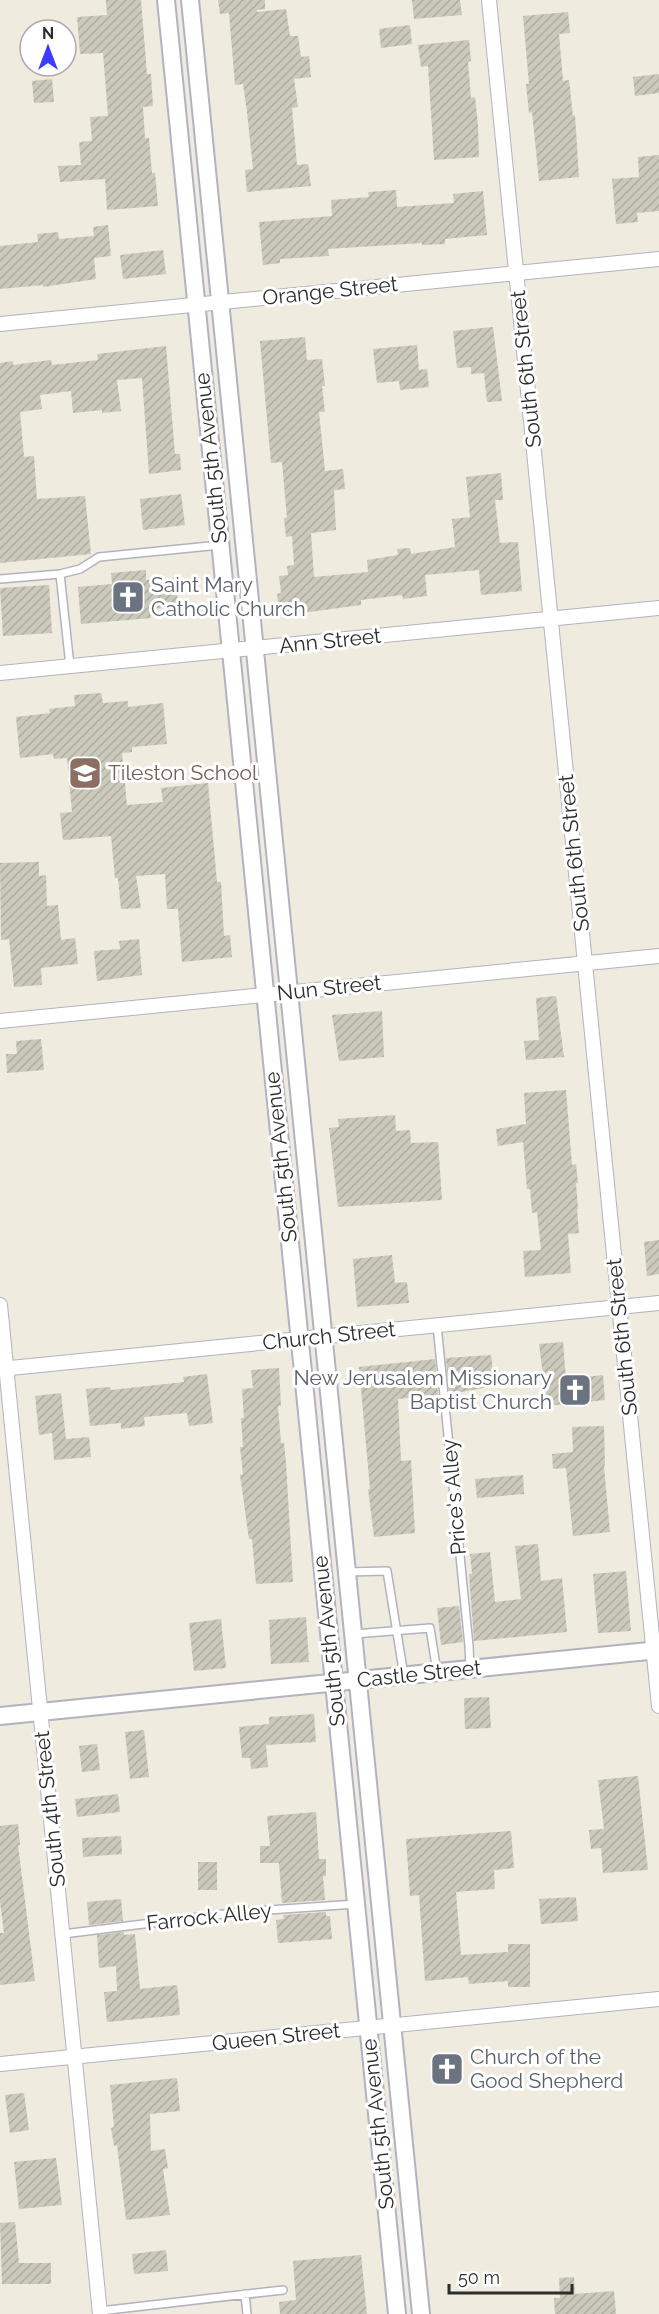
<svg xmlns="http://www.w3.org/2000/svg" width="659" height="2314" viewBox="0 0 659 2314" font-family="Raleway,sans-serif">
<defs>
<pattern id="building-hatch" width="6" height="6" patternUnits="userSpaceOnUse" patternTransform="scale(1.5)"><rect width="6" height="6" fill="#cbc9bc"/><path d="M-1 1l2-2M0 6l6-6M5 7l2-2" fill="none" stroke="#afada2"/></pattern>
</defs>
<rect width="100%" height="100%" fill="#efebde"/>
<path fill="url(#building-hatch)" d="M 106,0 L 141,0 L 147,74 L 151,74 L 153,106 L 143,107 L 145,138 L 149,138 L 152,173 L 155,173 L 158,206 L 107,210 L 105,179 L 60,182 L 58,166 L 81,165 L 79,142 L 92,141 L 90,117 L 108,116 L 103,53 L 80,54 L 77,17 L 107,15 Z
M 218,0 L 265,0 L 265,9 L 257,10 L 257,12 L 286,9 L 290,36 L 298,36 L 301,57 L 309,56 L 311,77 L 294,79 L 298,107 L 292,108 L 297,165 L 308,164 L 311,186 L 247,192 L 245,170 L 253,169 L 247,112 L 243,84 L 235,85 L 229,13 L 220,14 Z
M 412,0 L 460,0 L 462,15 L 414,19 Z
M 568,12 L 570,33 L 559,34 L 563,81 L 569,80 L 573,116 L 575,115 L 579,177 L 539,181 L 532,112 L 529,113 L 526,84 L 529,84 L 523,16 Z
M 410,25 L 412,44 L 381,48 L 379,29 Z
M 469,40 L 471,61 L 468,62 L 471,98 L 475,97 L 478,125 L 479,157 L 434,160 L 428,66 L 421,67 L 418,45 Z
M 659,74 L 659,93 L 635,96 L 633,77 Z
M 52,79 L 54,102 L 34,103 L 32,81 Z
M 659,155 L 659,211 L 637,213 L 638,222 L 616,224 L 612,179 L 639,177 L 638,157 Z
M 396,190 L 397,207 L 454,203 L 453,194 L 483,191 L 487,235 L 445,239 L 445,244 L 422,245 L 422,243 L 328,249 L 329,256 L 280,259 L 280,263 L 263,265 L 259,222 L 332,216 L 331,200 L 369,197 L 368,192 Z
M 108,225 L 111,256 L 94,258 L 96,279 L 43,287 L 43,285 L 0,289 L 0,246 L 38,242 L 37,234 L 58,232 L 59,239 L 94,236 L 93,227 Z
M 163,250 L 166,274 L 123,279 L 120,255 Z
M 493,327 L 502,401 L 487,402 L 484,373 L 471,374 L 471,367 L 457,368 L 453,331 Z
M 305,337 L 307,360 L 322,359 L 325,386 L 322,386 L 325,412 L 319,412 L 325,471 L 343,469 L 345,489 L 334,490 L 336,530 L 311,533 L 314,577 L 368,572 L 367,560 L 398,555 L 397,549 L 410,548 L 411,554 L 455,547 L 452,519 L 470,517 L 466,477 L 501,473 L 503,500 L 495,500 L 500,543 L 518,542 L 522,591 L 481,595 L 479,570 L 425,575 L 427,596 L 403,599 L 402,595 L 361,600 L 361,605 L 280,616 L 277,594 L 281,593 L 279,576 L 288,575 L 287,566 L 294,565 L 292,536 L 286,537 L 284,518 L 287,518 L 282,462 L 271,463 L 260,341 Z
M 417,345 L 419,370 L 427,369 L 429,387 L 400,390 L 399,381 L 377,383 L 373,349 Z
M 166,346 L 175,454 L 180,454 L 181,470 L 149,474 L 142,378 L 117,380 L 121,411 L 102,413 L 102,410 L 73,413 L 71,391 L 40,395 L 42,409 L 20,412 L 24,457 L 34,456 L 37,499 L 85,496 L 91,554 L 0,563 L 0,363 L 13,361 L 13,365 L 51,360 L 52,365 L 98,360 L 97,354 Z
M 181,494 L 185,525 L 143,530 L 140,499 Z
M 146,570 L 146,580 L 176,578 L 178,607 L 150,609 L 151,618 L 81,624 L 78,587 L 112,584 L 111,573 Z
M 49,585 L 52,633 L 3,636 L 0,588 Z
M 101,693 L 103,703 L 128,701 L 128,707 L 163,703 L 167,744 L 132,747 L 132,752 L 122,753 L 127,805 L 163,802 L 161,788 L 208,783 L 217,882 L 221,882 L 224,936 L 230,935 L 232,957 L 182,962 L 178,909 L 167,909 L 165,874 L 136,876 L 141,908 L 121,909 L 118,878 L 115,878 L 111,836 L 63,840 L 60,813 L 72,812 L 67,758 L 54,759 L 53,754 L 20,758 L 16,717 L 50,713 L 49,709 L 75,706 L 74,695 Z
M 39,862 L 39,876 L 46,875 L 47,906 L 58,905 L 61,940 L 75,938 L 78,964 L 41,968 L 42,985 L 14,987 L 9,939 L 1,940 L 0,863 Z
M 139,939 L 142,975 L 97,981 L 94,951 L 120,949 L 119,941 Z
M 556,996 L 564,1057 L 526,1060 L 524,1041 L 539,1040 L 536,998 Z
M 382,1011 L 384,1057 L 339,1061 L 332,1015 Z
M 41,1039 L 44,1070 L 7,1073 L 6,1054 L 17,1054 L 16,1041 Z
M 566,1090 L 572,1165 L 576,1164 L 578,1183 L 576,1183 L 578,1209 L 577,1209 L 579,1233 L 568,1234 L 571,1273 L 525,1277 L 523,1251 L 541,1250 L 537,1212 L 532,1213 L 530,1189 L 527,1189 L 523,1142 L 498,1146 L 496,1129 L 526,1124 L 524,1093 Z
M 395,1115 L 396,1131 L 410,1130 L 411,1143 L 438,1142 L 442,1200 L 338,1207 L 329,1128 L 339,1127 L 338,1119 Z
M 659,1240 L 659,1274 L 647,1276 L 644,1242 Z
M 392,1255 L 395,1283 L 407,1282 L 409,1303 L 357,1307 L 353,1259 Z
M 563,1342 L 566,1379 L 603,1375 L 605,1400 L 547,1406 L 539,1344 Z
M 491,1355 L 495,1386 L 449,1394 L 446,1358 Z
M 435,1359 L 438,1395 L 398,1399 L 401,1461 L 411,1460 L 415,1533 L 374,1537 L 368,1489 L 370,1489 L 359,1367 Z
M 279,1368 L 281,1406 L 278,1406 L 281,1443 L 284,1443 L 286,1463 L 293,1582 L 256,1584 L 252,1539 L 249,1539 L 240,1475 L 243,1474 L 240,1447 L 243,1447 L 241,1418 L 244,1418 L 242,1389 L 253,1388 L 251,1370 Z
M 207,1374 L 213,1423 L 189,1426 L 187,1413 L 144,1417 L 145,1426 L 121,1429 L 121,1423 L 90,1426 L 86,1389 L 110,1387 L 111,1390 L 184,1382 L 183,1377 Z
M 61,1393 L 66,1439 L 89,1437 L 91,1457 L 54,1460 L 52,1433 L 39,1435 L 35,1396 Z
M 604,1426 L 605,1465 L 604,1466 L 610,1532 L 573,1536 L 566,1468 L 553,1469 L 552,1454 L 573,1452 L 572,1427 Z
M 523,1475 L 524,1494 L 477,1498 L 475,1479 Z
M 538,1544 L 541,1581 L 562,1578 L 567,1632 L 474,1641 L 469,1574 L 472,1574 L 470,1554 L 490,1552 L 495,1602 L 521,1599 L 515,1546 Z
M 626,1571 L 631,1631 L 598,1633 L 593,1574 Z
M 459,1606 L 463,1642 L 441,1645 L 437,1608 Z
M 306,1617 L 309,1662 L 271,1664 L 269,1620 Z
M 221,1619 L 226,1668 L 194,1671 L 189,1623 Z
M 489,1697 L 491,1728 L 465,1729 L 464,1698 Z
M 314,1714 L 316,1742 L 266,1745 L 268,1767 L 251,1769 L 250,1758 L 242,1758 L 239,1727 L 269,1724 L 269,1717 Z
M 144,1730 L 149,1777 L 130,1779 L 125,1732 Z
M 97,1744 L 100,1770 L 82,1772 L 79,1746 Z
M 638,1776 L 648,1870 L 603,1873 L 601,1848 L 591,1849 L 589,1830 L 604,1829 L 598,1780 Z
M 118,1794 L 120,1812 L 77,1817 L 75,1799 Z
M 316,1812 L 319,1859 L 326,1859 L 326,1876 L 323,1876 L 325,1900 L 282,1903 L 279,1863 L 260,1863 L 260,1846 L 270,1846 L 267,1816 Z
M 18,1824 L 20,1845 L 18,1845 L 35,1981 L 0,1985 L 0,1933 L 4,1933 L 0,1902 L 0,1826 Z
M 511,1831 L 514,1868 L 494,1870 L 495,1889 L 456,1892 L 461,1955 L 508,1952 L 508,1944 L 530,1944 L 530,1987 L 508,1987 L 508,1981 L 469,1984 L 468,1977 L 425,1981 L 419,1895 L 410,1896 L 406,1839 Z
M 121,1836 L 122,1854 L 83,1857 L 82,1838 Z
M 198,1862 L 217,1862 L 217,1890 L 198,1890 Z
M 576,1897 L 578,1921 L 541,1924 L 539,1899 Z
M 121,1899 L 123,1921 L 89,1925 L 87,1902 Z
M 326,1912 L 326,1916 L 330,1916 L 332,1939 L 278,1943 L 276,1920 L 284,1919 L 283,1915 Z
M 124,1932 L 124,1935 L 135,1934 L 140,1989 L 177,1985 L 180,2015 L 107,2022 L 104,1992 L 117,1991 L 116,1966 L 99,1968 L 97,1935 Z
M 177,2078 L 180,2111 L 150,2114 L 151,2151 L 165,2149 L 168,2168 L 163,2169 L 170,2215 L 126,2220 L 117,2145 L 114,2146 L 111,2128 L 114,2127 L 110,2085 Z
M 24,2093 L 29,2130 L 10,2133 L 5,2095 Z
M 56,2158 L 62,2205 L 19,2209 L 14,2162 Z
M 15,2222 L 19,2263 L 51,2263 L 51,2284 L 2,2284 L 0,2223 Z
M 166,2250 L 168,2271 L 134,2274 L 132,2254 Z
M 361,2255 L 367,2314 L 280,2314 L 279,2302 L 296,2300 L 293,2261 Z
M 574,2277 L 575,2294 L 614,2291 L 616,2314 L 555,2314 L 554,2298 L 560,2298 L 559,2278 Z"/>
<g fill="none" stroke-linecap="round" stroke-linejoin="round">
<g stroke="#b2b2c1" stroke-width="10">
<path id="service" d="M 0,579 L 60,574
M 70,666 L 60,574 L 80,569 L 99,557 L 220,545
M 437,1325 L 469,1646 L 470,1669
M 347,1572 L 387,1571 L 404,1676
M 354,1634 L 430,1628 L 437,1672
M 63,1934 L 240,1912 L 356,1904
M 245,2294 L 247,2314
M 100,2311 L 283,2290"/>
</g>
<g stroke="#b2b2c1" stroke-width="16">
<path id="minor" d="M 489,0 L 659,1706
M 0,324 L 659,259
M 0,673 L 659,608
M 0,1021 L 659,956
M 0,1305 L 100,2314
M 0,1369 L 659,1303
M 0,2064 L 659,1999"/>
</g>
<g stroke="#b2b2c1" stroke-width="20">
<path id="tertiary" d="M 166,0 L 397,2314
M 190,0 L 421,2314
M 0,1716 L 659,1650"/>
</g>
<use href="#service" stroke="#fff" stroke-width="7"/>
<use href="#minor" stroke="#fff" stroke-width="14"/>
<use href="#tertiary" stroke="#fff" stroke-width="16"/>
</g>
<defs>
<g id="church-square" transform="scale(1.725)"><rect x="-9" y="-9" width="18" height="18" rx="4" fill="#6b7280" stroke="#fff"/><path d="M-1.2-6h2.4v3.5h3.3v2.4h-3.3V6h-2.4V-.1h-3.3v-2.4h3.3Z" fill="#fff"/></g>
<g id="school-square" transform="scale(1.725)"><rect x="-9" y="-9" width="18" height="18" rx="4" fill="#8d6e63" stroke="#fff"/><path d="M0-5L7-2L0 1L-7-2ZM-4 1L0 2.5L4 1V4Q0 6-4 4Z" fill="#fff"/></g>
</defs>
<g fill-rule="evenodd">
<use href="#church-square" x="128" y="597"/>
<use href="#school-square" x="85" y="773"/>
<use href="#church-square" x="575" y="1390"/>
<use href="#church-square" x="447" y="2069"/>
</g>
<g text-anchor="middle" stroke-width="6" stroke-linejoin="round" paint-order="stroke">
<g font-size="21" fill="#2d2d2d" stroke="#fff">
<text transform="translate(330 291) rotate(-6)" y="7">Orange Street</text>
<text transform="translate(526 369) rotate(-96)" y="7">South 6th Street</text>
<text transform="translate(211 458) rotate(-96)" y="7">South 5th Avenue</text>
<text transform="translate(330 641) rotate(-6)" y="7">Ann Street</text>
<text transform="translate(574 853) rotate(-96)" y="7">South 6th Street</text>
<text transform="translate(329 988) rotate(-6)" y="7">Nun Street</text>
<text transform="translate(281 1157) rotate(-96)" y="7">South 5th Avenue</text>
<text transform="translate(329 1336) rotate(-6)" y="7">Church Street</text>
<text transform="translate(622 1337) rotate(-96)" y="7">South 6th Street</text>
<text transform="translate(454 1497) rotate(-95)" y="7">Price's Alley</text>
<text transform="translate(329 1641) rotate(-96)" y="7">South 5th Avenue</text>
<text transform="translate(419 1674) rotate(-6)" y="7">Castle Street</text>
<text transform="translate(50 1809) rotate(-96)" y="7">South 4th Street</text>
<text transform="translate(209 1917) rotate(-6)" y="7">Farrock Alley</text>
<text transform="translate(276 2037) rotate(-6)" y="7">Queen Street</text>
<text transform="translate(378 2124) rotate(-96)" y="7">South 5th Avenue</text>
</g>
<g font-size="21" fill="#5b616d" stroke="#fff" text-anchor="start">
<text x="151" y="592">Saint Mary<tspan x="151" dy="24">Catholic Church</tspan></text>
<text x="552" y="1385" text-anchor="end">New Jerusalem Missionary<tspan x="552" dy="24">Baptist Church</tspan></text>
<text x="470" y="2064">Church of the<tspan x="470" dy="24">Good Shepherd</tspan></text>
</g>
<g font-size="21" fill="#785e54" stroke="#fff" text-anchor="start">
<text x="108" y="780">Tileston School</text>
</g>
</g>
<g transform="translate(48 48)"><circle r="28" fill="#ffffff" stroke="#ababab" stroke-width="1.5"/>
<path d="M0-4.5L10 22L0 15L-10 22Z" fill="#3b3cff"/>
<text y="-9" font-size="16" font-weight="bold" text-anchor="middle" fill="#2d2d2d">N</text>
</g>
<path d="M449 2284v9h123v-9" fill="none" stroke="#2d2d2d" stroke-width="3"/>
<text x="458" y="2284" font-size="18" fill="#2d2d2d" stroke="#ffffff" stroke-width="4.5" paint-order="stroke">50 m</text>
</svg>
